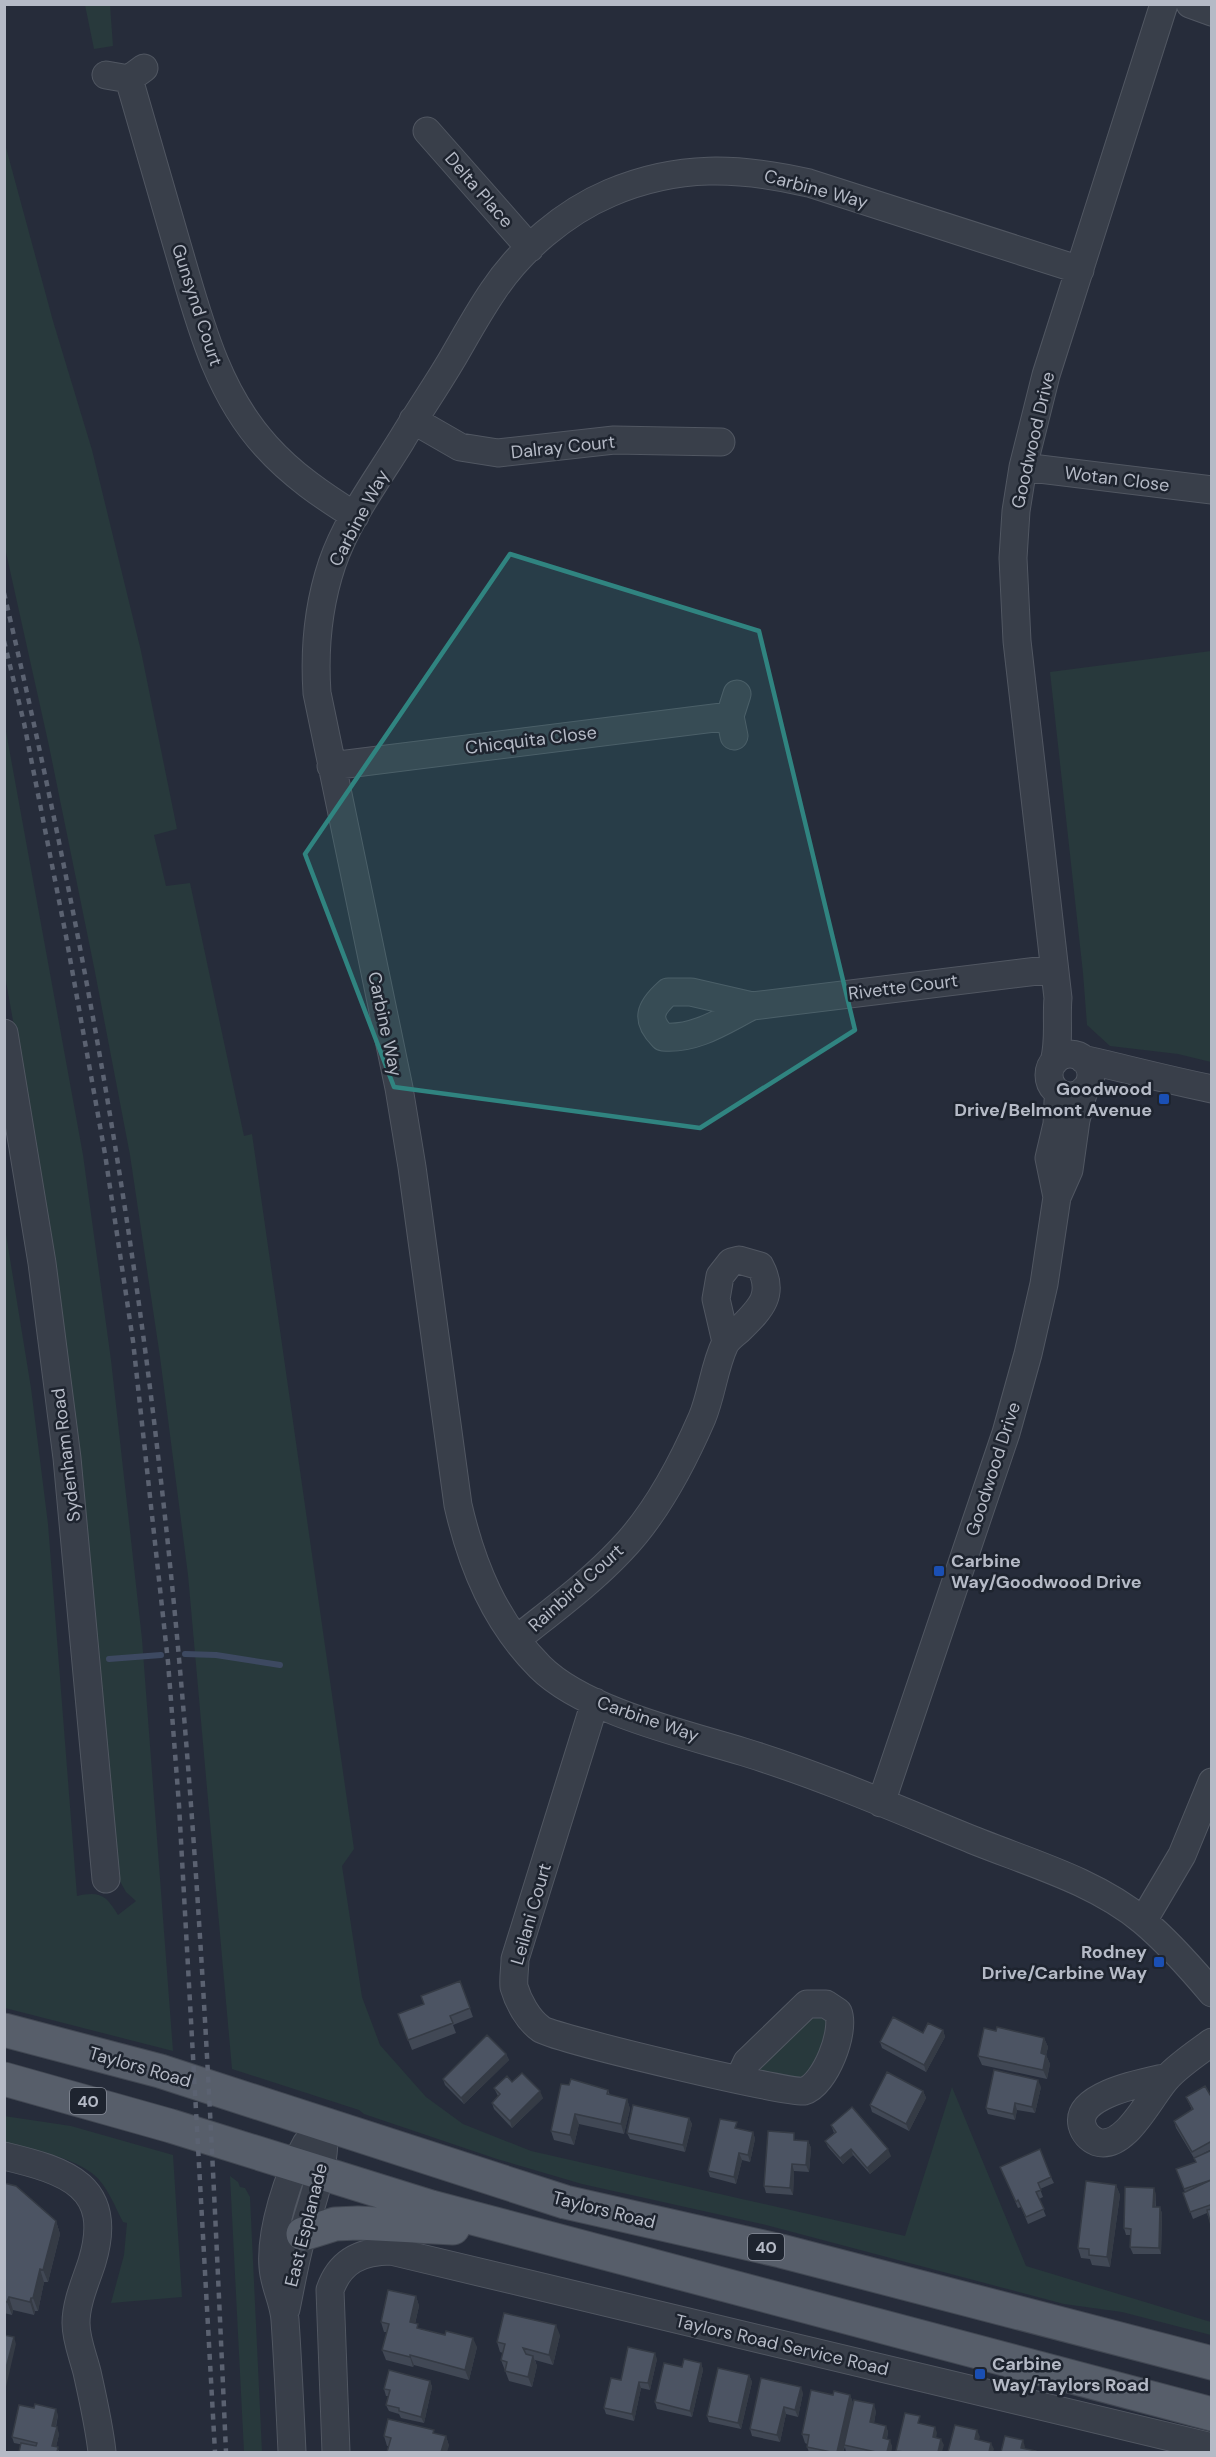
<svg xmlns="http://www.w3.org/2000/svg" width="1216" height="2457" viewBox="0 0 1216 2457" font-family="'DM Sans',sans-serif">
<rect width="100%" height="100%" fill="#262c3a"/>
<path fill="#28393c" d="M 85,5 L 110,5 L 113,46 L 94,49 Z
M 5,144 L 53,321 L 92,450 L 141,651 L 177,829 L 154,835 L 166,886 L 190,883 L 244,1136 L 252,1134 L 354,1849 L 342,1866 L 362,1997 L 380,2045 L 426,2097 L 463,2124 L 531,2151 L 905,2236 L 952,2087 L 1026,2266 L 1211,2322 L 1211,2335 L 1122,2312 L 1064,2304 L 766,2225 L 582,2184 L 497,2159 L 364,2114 L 359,2110 L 232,2069 L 188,1575 L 160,1357 L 130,1155 L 94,967 L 49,746 L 5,548 Z
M 1211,651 L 1212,651 L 1211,1062 L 1178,1054 L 1110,1046 L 1087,1025 L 1083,973 L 1050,672 Z
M 5,726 L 83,1155 L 111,1360 L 142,1639 L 173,2051 L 5,2008 L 4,1222 L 31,1388 L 48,1524 L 77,1896 C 100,1891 106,1895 118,1915 L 136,1901 L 126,1892 L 117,1876 L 38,1160 L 5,976 Z
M 811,2014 L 826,2018 C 830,2040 816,2064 802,2080 L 762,2075 L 758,2069 Z
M 4,2116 L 71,2126 L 173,2155 L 182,2297 L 111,2303 L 124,2255 L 127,2223 L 123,2222 C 115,2207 107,2185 93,2174 C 68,2155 34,2151 5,2144 Z
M 230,2176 L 238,2182 L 240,2187 L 245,2188 L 250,2197 L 262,2452 L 244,2452 Z"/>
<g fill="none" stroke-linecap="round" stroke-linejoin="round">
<path stroke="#3d4961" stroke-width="6" d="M 185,1654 L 216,1655 L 280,1665
M 109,1659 L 161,1655"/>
<g stroke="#515762" stroke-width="29">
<path id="minor" d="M 1190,4 L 1212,12
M 106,75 L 129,79 L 144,68
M 129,79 C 145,134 161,190 177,245 C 198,316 215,390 266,446 C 292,475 323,496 355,516
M 427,131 L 530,248
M 1080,270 L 809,183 C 739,167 678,164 610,193 C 565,212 520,250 493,291 C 478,313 465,337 451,361 C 435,388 417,414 401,441 C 377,480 347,520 332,564 C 318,606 314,648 317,693 L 399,1088 L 412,1167 L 458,1505 C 472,1566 495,1622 540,1667 C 584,1711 685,1734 744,1752 C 822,1776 897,1809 973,1840 C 1030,1863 1095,1881 1143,1921 C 1168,1942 1191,1968 1212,1993
M 413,420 L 460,447 L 498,453 L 614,440 L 721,442
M 1023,467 L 1212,490
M 734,736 L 730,716 L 737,694
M 331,766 L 730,716
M 752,1006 C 724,1020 696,1040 663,1037 C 645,1019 650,1008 668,992 L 691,992 L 752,1006 L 1054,969
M 4,1033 L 42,1263 L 67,1458 L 106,1879
M1049 1075a21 21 0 1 1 42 0a21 21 0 1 1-42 0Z
M 1083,1059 C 1126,1069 1168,1080 1212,1089
M 1054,1062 C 1060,1041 1056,1020 1058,998 L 1017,641 L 1013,558 L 1016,511 L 1023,467 L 1046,375 L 1164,4
M 1057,1197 L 1049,1158 L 1057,1124 L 1058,1101
M 517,1639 C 553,1610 590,1583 621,1550 C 656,1514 682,1464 702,1418 C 712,1394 714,1367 725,1344 C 728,1339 733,1335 738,1331 C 759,1310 776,1296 760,1266 L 739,1260 L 731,1262 L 720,1276 L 716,1299 L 726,1342
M 595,1702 L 515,1959 C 515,1968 513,1978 514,1987 C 518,2001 528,2020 541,2029 C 556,2039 789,2094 804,2091 C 825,2085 846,2031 838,2012 L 826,2004 L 807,2004 L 747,2062 L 739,2079
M 881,1803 L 1006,1433 L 1028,1354 L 1044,1284 L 1057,1197 L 1069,1170 L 1076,1120 L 1084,1090
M 1143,1921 L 1182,1855 L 1212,1782
M 1168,2077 C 1147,2082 1075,2094 1082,2125 C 1084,2133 1090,2139 1097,2142 C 1126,2151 1151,2094 1168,2077 C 1180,2064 1197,2053 1212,2042
M 4,2156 C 67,2171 115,2186 92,2262 C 86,2281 76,2302 76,2323 C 76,2340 83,2356 87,2372 C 93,2399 99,2425 102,2452
M 286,2309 C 291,2285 295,2260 302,2236 C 314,2195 326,2168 324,2123
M 292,2452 C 290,2408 288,2364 285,2320 C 284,2302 274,2285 273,2267 C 270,2231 288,2175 306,2144 C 311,2137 318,2130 324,2123
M 336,2452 L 330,2290 C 340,2261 361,2251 391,2251 L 1212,2447"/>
</g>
<g stroke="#424853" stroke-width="35">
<path id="major" d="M 4,2030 L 160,2071 L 565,2202 L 781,2251 L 1212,2363
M 4,2079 L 171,2126 L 431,2207 L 1212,2414
M 303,2234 L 335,2224 L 358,2223 L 453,2228"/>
</g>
<use href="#minor" stroke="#393f4a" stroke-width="27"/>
<use href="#major" stroke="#575e6a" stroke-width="33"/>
<path stroke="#5b6271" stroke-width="4.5" stroke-dasharray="6 6" stroke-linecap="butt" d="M 4,593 C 71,877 125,1165 158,1455 C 197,1786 211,2120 226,2452
M 4,641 L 24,723 L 66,936 L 105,1154 L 133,1341 L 168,1662 L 179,1805 L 215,2452"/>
</g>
<path fill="#414855" d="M 460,1981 L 473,2017 L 453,2025 L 456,2033 L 412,2050 L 398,2014 L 424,2004 Z
M 943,2030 L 945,2037 L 926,2072 L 882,2048 L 880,2042 L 923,2033 Z
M 996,2031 L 1044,2038 L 1048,2047 L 1046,2055 L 1050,2064 L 1047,2079 L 982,2065 L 978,2056 Z
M 506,2054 L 509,2060 L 464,2104 L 445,2085 L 443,2079 Z
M 512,2082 L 543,2098 L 512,2128 L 494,2109 L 492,2103 L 498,2096 L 494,2088 Z
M 569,2085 L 608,2090 L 610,2095 L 627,2099 L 630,2109 L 624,2134 L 579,2124 L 574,2145 L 554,2140 L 551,2131 Z
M 1041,2087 L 1035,2113 L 1017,2110 L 1015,2120 L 988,2114 L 986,2108 Z
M 923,2091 L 926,2098 L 909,2131 L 872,2112 L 870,2105 Z
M 1186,2097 L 1212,2098 L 1212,2149 L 1202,2154 L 1212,2150 L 1212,2229 L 1207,2213 L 1193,2219 L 1183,2193 L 1185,2192 L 1176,2169 L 1196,2162 L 1194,2158 L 1176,2128 L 1174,2121 L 1192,2110 Z
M 689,2118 L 692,2124 L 685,2152 L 630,2139 L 627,2133 Z
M 831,2125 L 891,2156 L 870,2174 L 853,2155 L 843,2164 L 828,2147 L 825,2141 L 834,2133 Z
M 739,2129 L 753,2132 L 755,2139 L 750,2162 L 742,2160 L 736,2184 L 710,2177 L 708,2171 Z
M 797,2139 L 797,2140 L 808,2141 L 811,2148 L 809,2172 L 794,2171 L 793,2195 L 766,2193 L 764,2186 Z
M 1003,2173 L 1051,2177 L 1054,2183 L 1040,2189 L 1043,2197 L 1039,2199 L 1046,2216 L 1028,2224 L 1021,2207 L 1018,2208 Z
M 4,2183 L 56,2221 L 60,2234 L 48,2282 L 44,2282 L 38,2311 L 35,2311 L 34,2315 L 13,2310 L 12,2315 L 4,2313 Z
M 1116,2185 L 1120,2195 L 1110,2267 L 1092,2265 L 1090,2259 L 1081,2258 L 1078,2248 Z
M 1156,2194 L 1156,2207 L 1160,2207 L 1162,2214 L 1161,2254 L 1133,2254 L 1130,2247 L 1130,2235 L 1126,2235 L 1124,2228 Z
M 416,2296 L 419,2306 L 415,2324 L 419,2329 L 477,2347 L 469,2380 L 414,2365 L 413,2367 L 386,2360 L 382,2350 L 387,2332 L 384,2332 L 381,2322 Z
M 560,2335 L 553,2365 L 535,2360 L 537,2366 L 532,2387 L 509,2381 L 501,2360 L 503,2353 L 500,2352 L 497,2342 Z
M 657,2359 L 650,2390 L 641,2388 L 634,2421 L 606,2414 L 604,2408 L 621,2380 Z
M 701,2363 L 703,2370 L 692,2417 L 657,2409 L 655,2402 L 682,2367 Z
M 749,2375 L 752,2382 L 741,2429 L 709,2422 L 707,2416 Z
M 430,2381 L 432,2387 L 424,2423 L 401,2418 L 399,2414 L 389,2411 L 386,2405 L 389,2396 L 386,2396 L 384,2389 Z
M 803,2393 L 798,2417 L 786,2414 L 780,2442 L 752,2436 L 750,2429 Z
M 833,2395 L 850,2395 L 853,2403 L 876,2411 L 874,2423 L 886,2426 L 888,2432 L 887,2439 L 892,2446 L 891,2452 L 846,2452 L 845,2447 L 843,2452 L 809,2452 L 807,2447 L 807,2444 L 805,2443 L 802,2434 Z
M 58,2415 L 56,2427 L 59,2434 L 56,2447 L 60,2452 L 14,2443 L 12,2437 Z
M 435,2434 L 446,2436 L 449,2446 L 387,2446 L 384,2436 Z"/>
<path fill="#353b45" d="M 943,2030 L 945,2037 L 926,2072 L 924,2065 Z
M 1044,2038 L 1048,2047 L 1044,2063 L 1041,2053 Z
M 506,2054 L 509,2060 L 464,2104 L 461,2098 Z
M 1046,2055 L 1050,2064 L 1047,2079 L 1043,2070 Z
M 1038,2080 L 1041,2087 L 1035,2113 L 1032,2107 Z
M 540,2091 L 543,2098 L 512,2128 L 510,2121 Z
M 923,2091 L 926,2098 L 909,2131 L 906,2124 Z
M 627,2099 L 630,2109 L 624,2134 L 621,2124 Z
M 1015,2103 L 1017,2110 L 1015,2120 L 1013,2114 Z
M 575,2114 L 579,2124 L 574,2145 L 570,2135 Z
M 689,2118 L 692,2124 L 685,2152 L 683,2145 Z
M 753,2132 L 755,2139 L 750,2162 L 748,2155 Z
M 808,2141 L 811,2148 L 809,2172 L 806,2165 Z
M 851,2149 L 853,2155 L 843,2164 L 840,2158 Z
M 888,2149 L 891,2156 L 870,2174 L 867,2168 Z
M 739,2153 L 742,2160 L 736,2184 L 734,2177 Z
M 792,2164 L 794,2171 L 793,2195 L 790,2188 Z
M 1116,2185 L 1120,2195 L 1110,2267 L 1107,2257 Z
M 1154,2188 L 1156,2194 L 1155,2214 L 1153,2207 Z
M 1160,2207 L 1162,2214 L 1161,2254 L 1159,2248 Z
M 56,2221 L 60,2234 L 48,2282 L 43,2270 Z
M 40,2269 L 44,2282 L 38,2311 L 33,2298 Z
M 416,2296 L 419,2306 L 413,2332 L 410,2322 Z
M 9,2297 L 13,2310 L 12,2315 L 7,2302 Z
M 31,2298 L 35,2311 L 34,2315 L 30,2302 Z
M 556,2325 L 560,2335 L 553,2365 L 549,2355 Z
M 14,2337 L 16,2344 L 5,2391 L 4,2376 Z
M 473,2338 L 477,2347 L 469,2380 L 465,2370 Z
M 655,2353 L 657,2359 L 650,2390 L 648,2383 Z
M 410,2355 L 414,2365 L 413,2367 L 410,2357 Z
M 533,2356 L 537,2366 L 532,2387 L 528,2377 Z
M 701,2363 L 703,2370 L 692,2417 L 690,2411 Z
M 749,2375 L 752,2382 L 741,2429 L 738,2423 Z
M 430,2381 L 432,2387 L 424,2423 L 421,2417 Z
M 639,2382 L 641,2388 L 634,2421 L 632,2414 Z
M 801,2387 L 803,2393 L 798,2417 L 795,2410 Z
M 850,2395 L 854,2405 L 843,2452 L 837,2452 Z
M 874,2404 L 876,2411 L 873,2429 L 870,2422 Z
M 784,2407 L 786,2414 L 780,2442 L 777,2435 Z
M 56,2409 L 58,2415 L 54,2433 L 52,2426 Z
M 886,2426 L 888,2432 L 885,2445 L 883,2438 Z
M 57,2427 L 59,2434 L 55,2452 L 52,2446 Z
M 935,2427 L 937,2433 L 935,2444 L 933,2437 Z
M 977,2430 L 980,2437 L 977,2446 L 975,2439 Z
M 446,2436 L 449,2446 L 447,2452 L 441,2452 Z
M 941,2439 L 944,2445 L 942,2452 L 938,2452 Z
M 890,2440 L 892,2446 L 891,2452 L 887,2452 Z
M 1023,2440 L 1025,2447 L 1024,2452 L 1021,2448 Z
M 991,2443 L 994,2449 L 993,2452 L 989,2452 Z"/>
<path fill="#4c5463" stroke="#353b45" stroke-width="1.5" d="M 460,1981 L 470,2008 L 450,2016 L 453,2023 L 408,2040 L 398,2014 L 424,2004 L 421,1996 Z
M 893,2017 L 923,2033 L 928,2023 L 943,2030 L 924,2065 L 880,2042 Z
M 997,2027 L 1044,2038 L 1041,2053 L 1046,2055 L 1043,2070 L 978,2056 L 984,2028 L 996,2031 Z
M 487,2035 L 506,2054 L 461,2098 L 443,2079 Z
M 994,2070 L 1038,2080 L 1032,2107 L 1015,2103 L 1013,2114 L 986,2108 Z
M 887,2072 L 923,2091 L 906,2124 L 870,2105 Z
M 522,2073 L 540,2091 L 510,2121 L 492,2103 L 500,2094 L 494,2088 L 507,2076 L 512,2082 Z
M 571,2079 L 608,2090 L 607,2094 L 627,2099 L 621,2124 L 575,2114 L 570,2135 L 551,2131 L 561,2084 L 569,2085 Z
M 1205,2086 L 1212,2098 L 1212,2141 L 1192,2152 L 1174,2121 L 1193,2109 L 1186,2097 Z
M 633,2105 L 689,2118 L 683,2145 L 627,2133 Z
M 852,2107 L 888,2149 L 867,2168 L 851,2149 L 840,2158 L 825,2141 L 836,2132 L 831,2125 Z
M 720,2119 L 737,2122 L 735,2128 L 753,2132 L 748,2155 L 739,2153 L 734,2177 L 708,2171 Z
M 768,2131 L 794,2133 L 794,2140 L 808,2141 L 806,2165 L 792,2164 L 790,2188 L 764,2186 Z
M 1040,2149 L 1051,2177 L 1038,2183 L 1041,2190 L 1036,2192 L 1044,2209 L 1026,2217 L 1018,2200 L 1016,2202 L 1000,2167 Z
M 1212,2150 L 1212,2207 L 1210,2205 L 1190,2212 L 1183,2193 L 1211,2180 L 1184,2189 L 1176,2169 L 1196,2162 L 1194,2158 Z
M 1086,2181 L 1116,2185 L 1107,2257 L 1089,2255 L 1089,2249 L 1078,2248 Z
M 4,2183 L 16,2186 L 56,2221 L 43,2270 L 40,2269 L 33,2298 L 31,2298 L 30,2302 L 9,2297 L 7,2302 L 4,2301 Z
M 1125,2187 L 1154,2188 L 1153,2207 L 1160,2207 L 1159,2248 L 1130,2247 L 1131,2229 L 1124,2228 Z
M 1212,2209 L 1212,2229 L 1207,2210 Z
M 388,2290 L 416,2296 L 410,2322 L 418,2324 L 417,2328 L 445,2335 L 446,2331 L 473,2338 L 465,2370 L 410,2355 L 410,2357 L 382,2350 L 389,2324 L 381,2322 Z
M 504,2313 L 556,2325 L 549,2355 L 523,2348 L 526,2354 L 533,2356 L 528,2377 L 505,2371 L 507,2362 L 501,2360 L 505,2344 L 497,2342 Z
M 4,2335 L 14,2337 L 4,2376 Z
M 628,2347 L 655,2353 L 648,2383 L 639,2382 L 632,2414 L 604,2408 L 611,2378 L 621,2380 Z
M 684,2359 L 701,2363 L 690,2411 L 655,2402 L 664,2363 L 682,2367 Z
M 718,2368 L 749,2375 L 738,2423 L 707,2416 Z
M 389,2370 L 430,2381 L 421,2417 L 399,2411 L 399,2408 L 386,2405 L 390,2390 L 384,2389 Z
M 761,2378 L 801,2387 L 795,2410 L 784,2407 L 777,2435 L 750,2429 Z
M 811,2390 L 833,2395 L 834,2391 L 850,2395 L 837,2452 L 831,2452 L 807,2447 L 809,2435 L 802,2434 Z
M 854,2400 L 874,2404 L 870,2422 L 886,2426 L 883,2438 L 890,2440 L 887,2452 L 876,2452 L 844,2445 Z
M 35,2404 L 56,2409 L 52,2426 L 57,2427 L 52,2446 L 58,2447 L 57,2452 L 19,2452 L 21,2443 L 36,2446 L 37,2443 L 12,2437 L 19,2405 L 34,2408 Z
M 905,2413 L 920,2416 L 918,2423 L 935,2427 L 933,2437 L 941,2439 L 938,2452 L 904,2452 L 896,2451 Z
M 388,2419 L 434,2430 L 433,2433 L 446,2436 L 441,2452 L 387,2452 L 391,2438 L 384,2436 Z
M 955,2425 L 977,2430 L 975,2439 L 991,2443 L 989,2452 L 948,2452 Z
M 1005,2436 L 1023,2440 L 1021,2448 L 1036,2451 L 1036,2452 L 1001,2452 Z"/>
<path fill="#308480" fill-opacity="0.2" stroke="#308480" stroke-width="4.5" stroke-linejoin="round" d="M 510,554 L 759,631 L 855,1030 L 700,1128 L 394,1087 L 305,854 Z"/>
<g fill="#1a4fb4" stroke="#1e242f" stroke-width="2">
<rect x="1158" y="1093" width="12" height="12" rx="3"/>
<rect x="933" y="1565" width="12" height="12" rx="3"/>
<rect x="1153" y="1956" width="12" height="12" rx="3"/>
<rect x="974" y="2368" width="12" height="12" rx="3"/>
</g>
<g text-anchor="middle" stroke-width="5" stroke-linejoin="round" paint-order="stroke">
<g fill="#1e242f" stroke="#888d99" stroke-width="1.5">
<rect x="70" y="2088" width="36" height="26" rx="4.5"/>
<rect x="748" y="2234" width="36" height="26" rx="4.5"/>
</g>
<g font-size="16" font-weight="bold" fill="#b5bac6">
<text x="88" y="2107">40</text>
<text x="766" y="2253">40</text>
</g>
<g font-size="18" fill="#b5bac6" stroke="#1e242f">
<text transform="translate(816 189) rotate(15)" y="6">Carbine Way</text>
<text transform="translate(479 190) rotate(49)" y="6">Delta Place</text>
<text transform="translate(197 305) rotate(72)" y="6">Gunsynd Court</text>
<text transform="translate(1033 440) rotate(-77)" y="6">Goodwood Drive</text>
<text transform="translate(563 447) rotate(-6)" y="6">Dalray Court</text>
<text transform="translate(1117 479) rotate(7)" y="6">Wotan Close</text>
<text transform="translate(359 518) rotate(-62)" y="6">Carbine Way</text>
<text transform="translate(531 740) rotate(-7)" y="6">Chicquita Close</text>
<text transform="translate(903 987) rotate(-7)" y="6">Rivette Court</text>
<text transform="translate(385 1024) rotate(78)" y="6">Carbine Way</text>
<text transform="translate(66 1455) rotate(-97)" y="6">Sydenham Road</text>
<text transform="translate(993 1469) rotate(-72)" y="6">Goodwood Drive</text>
<text transform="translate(576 1588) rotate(-42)" y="6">Rainbird Court</text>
<text transform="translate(648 1719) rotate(19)" y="6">Carbine Way</text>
<text transform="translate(531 1914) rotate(-74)" y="6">Leilani Court</text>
<text transform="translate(140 2067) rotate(16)" y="6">Taylors Road</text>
<text transform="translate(604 2210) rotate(14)" y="6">Taylors Road</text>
<text transform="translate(306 2225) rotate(-76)" y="6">East Esplanade</text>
<text transform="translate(782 2345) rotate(13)" y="6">Taylors Road Service Road</text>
</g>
<g font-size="18" font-weight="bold" fill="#b5bac6" stroke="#1e242f" text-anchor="end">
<text x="1152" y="1095">Goodwood<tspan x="1152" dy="21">Drive/Belmont Avenue</tspan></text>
<text x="951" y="1567" text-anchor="start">Carbine<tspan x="951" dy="21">Way/Goodwood Drive</tspan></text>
<text x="1147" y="1958">Rodney<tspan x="1147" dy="21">Drive/Carbine Way</tspan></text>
<text x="992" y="2370" text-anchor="start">Carbine<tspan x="992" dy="21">Way/Taylors Road</tspan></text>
</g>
</g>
<rect width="1216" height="2457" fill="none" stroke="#b5bac6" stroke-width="12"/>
</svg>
